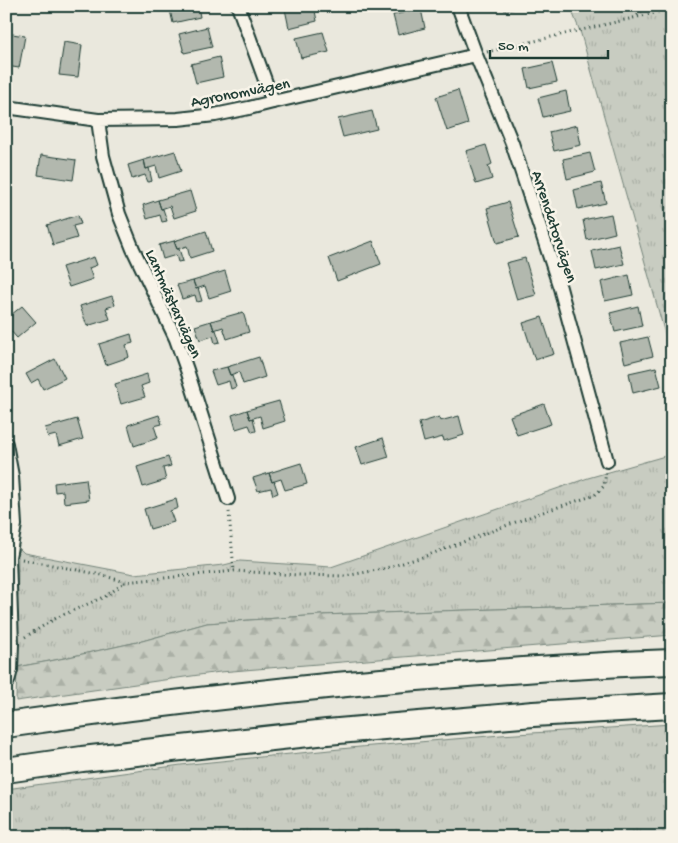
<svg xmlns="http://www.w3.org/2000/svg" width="678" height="843" viewBox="0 0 678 843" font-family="'Gochi Hand',sans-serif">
<defs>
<pattern id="grass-tufts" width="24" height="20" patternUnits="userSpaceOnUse" patternTransform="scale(1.25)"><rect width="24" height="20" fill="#c8ccc1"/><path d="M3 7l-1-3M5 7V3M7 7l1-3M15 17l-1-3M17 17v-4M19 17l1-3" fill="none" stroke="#abb0a6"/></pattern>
<pattern id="forest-firs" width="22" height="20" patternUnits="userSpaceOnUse" patternTransform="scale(1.25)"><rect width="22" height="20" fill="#c8ccc1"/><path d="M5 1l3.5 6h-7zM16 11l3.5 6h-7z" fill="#abb0a6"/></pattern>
</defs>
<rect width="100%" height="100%" fill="#eae8dd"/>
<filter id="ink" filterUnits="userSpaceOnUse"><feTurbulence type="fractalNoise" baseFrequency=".02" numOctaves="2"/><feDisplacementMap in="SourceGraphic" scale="10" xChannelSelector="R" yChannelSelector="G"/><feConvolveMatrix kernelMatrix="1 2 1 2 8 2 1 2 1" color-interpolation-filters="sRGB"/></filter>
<g filter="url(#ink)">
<path fill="url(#grass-tufts)" stroke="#74847a" d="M 570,6 L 672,6 L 672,359 L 581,34 Z
M 672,454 L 672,603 L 321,615 L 207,623 L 142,641 L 55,660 L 17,667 L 18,547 L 24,553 L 134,574 L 224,565 L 240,561 L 331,567 L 588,478 Z
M 672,724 L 672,837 L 6,837 L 6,789 L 181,765 L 360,747 L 501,735 Z"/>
<path fill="url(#forest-firs)" stroke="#74847a" d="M 672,603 L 672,635 L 220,672 L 16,701 L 17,667 L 55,660 L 142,641 L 207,623 L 321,615 Z"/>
<path fill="#b2b8ae" stroke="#1f3d34" d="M 169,6 L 198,6 L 200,17 L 173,23 Z
M 295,6 L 314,6 L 317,21 L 289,28 L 285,9 Z
M 504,6 L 524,6 L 505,11 Z
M 421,9 L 425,28 L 398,35 L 393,15 Z
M 207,27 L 212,47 L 184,53 L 179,34 Z
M 323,32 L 329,52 L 301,58 L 296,38 Z
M 6,33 L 25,36 L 19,68 L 6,66 Z
M 64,42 L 82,45 L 78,77 L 59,75 Z
M 219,57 L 223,77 L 196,83 L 191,64 Z
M 552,63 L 557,82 L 529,88 L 525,69 Z
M 458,90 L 468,124 L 447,131 L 436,97 Z
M 566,91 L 570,111 L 543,117 L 538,98 Z
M 372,111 L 377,129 L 343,137 L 338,119 Z
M 577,125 L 581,145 L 554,151 L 549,132 Z
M 486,145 L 492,164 L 488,166 L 492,179 L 476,184 L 466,151 Z
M 175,151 L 181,171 L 159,178 L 156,166 L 146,169 L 144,160 Z
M 590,153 L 595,172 L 567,179 L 563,159 Z
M 41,155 L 76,160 L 73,180 L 38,175 Z
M 144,160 L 146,169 L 149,168 L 152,181 L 148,182 L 145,175 L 132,179 L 128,165 Z
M 601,183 L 606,203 L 578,209 L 574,190 Z
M 190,191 L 196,211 L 174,218 L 170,206 L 161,209 L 158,200 Z
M 158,200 L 161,209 L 163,209 L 167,221 L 162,222 L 160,215 L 147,219 L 143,205 Z
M 508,202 L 519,237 L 497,243 L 487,208 Z
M 611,214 L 615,233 L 587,240 L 583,220 Z
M 78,215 L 81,224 L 73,226 L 77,238 L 53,245 L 47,225 Z
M 206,231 L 212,251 L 190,258 L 187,246 L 177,249 L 174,241 Z
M 174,241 L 177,249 L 179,249 L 183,261 L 178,262 L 176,255 L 163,259 L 159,245 Z
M 373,241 L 381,264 L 337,281 L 329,258 Z
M 619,245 L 624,264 L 596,270 L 592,251 Z
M 94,257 L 97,265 L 89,268 L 93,279 L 69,287 L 62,267 Z
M 525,258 L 536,295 L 517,300 L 506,263 Z
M 225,271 L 231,291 L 209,298 L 205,286 L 196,289 L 193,281 Z
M 629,275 L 633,295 L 605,301 L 601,282 Z
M 193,281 L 196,289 L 198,288 L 202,301 L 197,302 L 195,295 L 182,299 L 177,285 Z
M 112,296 L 115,305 L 106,308 L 110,319 L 87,326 L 80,306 Z
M 22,306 L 36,322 L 17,338 L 9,329 L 6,331 L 6,319 Z
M 638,306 L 642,326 L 615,332 L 610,313 Z
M 243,312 L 249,332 L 227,339 L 223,327 L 214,330 L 211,321 Z
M 542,317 L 554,354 L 535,360 L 523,323 Z
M 211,321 L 214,330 L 216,330 L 220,342 L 215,343 L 213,336 L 200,340 L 195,326 Z
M 131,334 L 133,343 L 126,345 L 129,357 L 106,365 L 99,344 Z
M 648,337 L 653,356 L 625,363 L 620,343 Z
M 259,357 L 265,377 L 243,384 L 239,372 L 230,375 L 227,367 Z
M 55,359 L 65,378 L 43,389 L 38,379 L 31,383 L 26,374 Z
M 227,367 L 230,375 L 232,375 L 236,387 L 231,389 L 229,381 L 216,385 L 211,371 Z
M 656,367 L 661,386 L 633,393 L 629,373 Z
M 147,374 L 149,383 L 141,386 L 145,397 L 121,404 L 115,384 Z
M 279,401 L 285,421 L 263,428 L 260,416 L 250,419 L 247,410 Z
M 544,404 L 551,424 L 517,435 L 510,416 Z
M 247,410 L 250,419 L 253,418 L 256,431 L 252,432 L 249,425 L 236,429 L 232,415 Z
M 159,415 L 162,424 L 154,426 L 158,438 L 134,446 L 128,425 Z
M 459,416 L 464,435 L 444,441 L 443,437 L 424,442 L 419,423 L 439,417 L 440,421 Z
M 77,419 L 83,439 L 59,446 L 56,435 L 48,437 L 45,428 Z
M 383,438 L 389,457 L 362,465 L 356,447 Z
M 168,457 L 171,466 L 163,468 L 166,480 L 143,487 L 137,467 Z
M 301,463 L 307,484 L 285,490 L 281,479 L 272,482 L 269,473 Z
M 269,473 L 272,482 L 274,481 L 278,493 L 273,495 L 271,488 L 258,491 L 253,478 Z
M 86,479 L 89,500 L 64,503 L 63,491 L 55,492 L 54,483 Z
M 176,499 L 178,508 L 170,511 L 174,522 L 150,529 L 144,509 Z"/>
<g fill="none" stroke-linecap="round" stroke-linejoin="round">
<g stroke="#1f3d34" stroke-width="16">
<path id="street" d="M 238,6 L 273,102
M 458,6 L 476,55 L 512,143 L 560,288 L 607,461
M 6,107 L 98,120 L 178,119 L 215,115 L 249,108 L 273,102 L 476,55
M 98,120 L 103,156 L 119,214 L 133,249 L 176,339 L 187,370 L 228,499
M 6,444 L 12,476 L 15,525 L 9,557 L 12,644 L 11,670 L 8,681 L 6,682"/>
</g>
<g stroke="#1f3d34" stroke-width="28">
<path id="highway" d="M 6,725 C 116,709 226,696 336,685 C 448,675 560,666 672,662
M 6,770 L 82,759 L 327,732 L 533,714 L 672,706"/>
</g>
<path stroke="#1f3d34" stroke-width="3" stroke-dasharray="1 4" stroke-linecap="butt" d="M 637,15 L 648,6
M 487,52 L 672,9
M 229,512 L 234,571
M 22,559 L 102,575 L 125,582 L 234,571 L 298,575 L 345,576 L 383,569 L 426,556 L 537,514 L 595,495 L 604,486 L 606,472
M 25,637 L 58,617 L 106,596 L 124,583"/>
<use href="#street" stroke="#f7f3e8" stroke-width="12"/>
<use href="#highway" stroke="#f7f3e8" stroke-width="24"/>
</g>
</g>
<g text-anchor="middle" stroke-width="5" stroke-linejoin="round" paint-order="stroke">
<g font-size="16" fill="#1f3d34" stroke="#f7f3e8">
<text transform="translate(240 91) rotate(-11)" y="6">Agronomvägen</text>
<text transform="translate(556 226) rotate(72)" y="6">Arrendatorvägen</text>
<text transform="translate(175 303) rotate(66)" y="6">Lantmästarvägen</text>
</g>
</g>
<rect width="678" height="843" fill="none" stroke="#f7f3e8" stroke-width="25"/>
<rect x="12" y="12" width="653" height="818" fill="none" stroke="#1f3d34" stroke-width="2" filter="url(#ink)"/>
<path d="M490 50v8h118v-8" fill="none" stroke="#1f3d34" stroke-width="2.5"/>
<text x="498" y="50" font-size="15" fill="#1f3d34" stroke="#f7f3e8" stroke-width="4" paint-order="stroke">50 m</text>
</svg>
